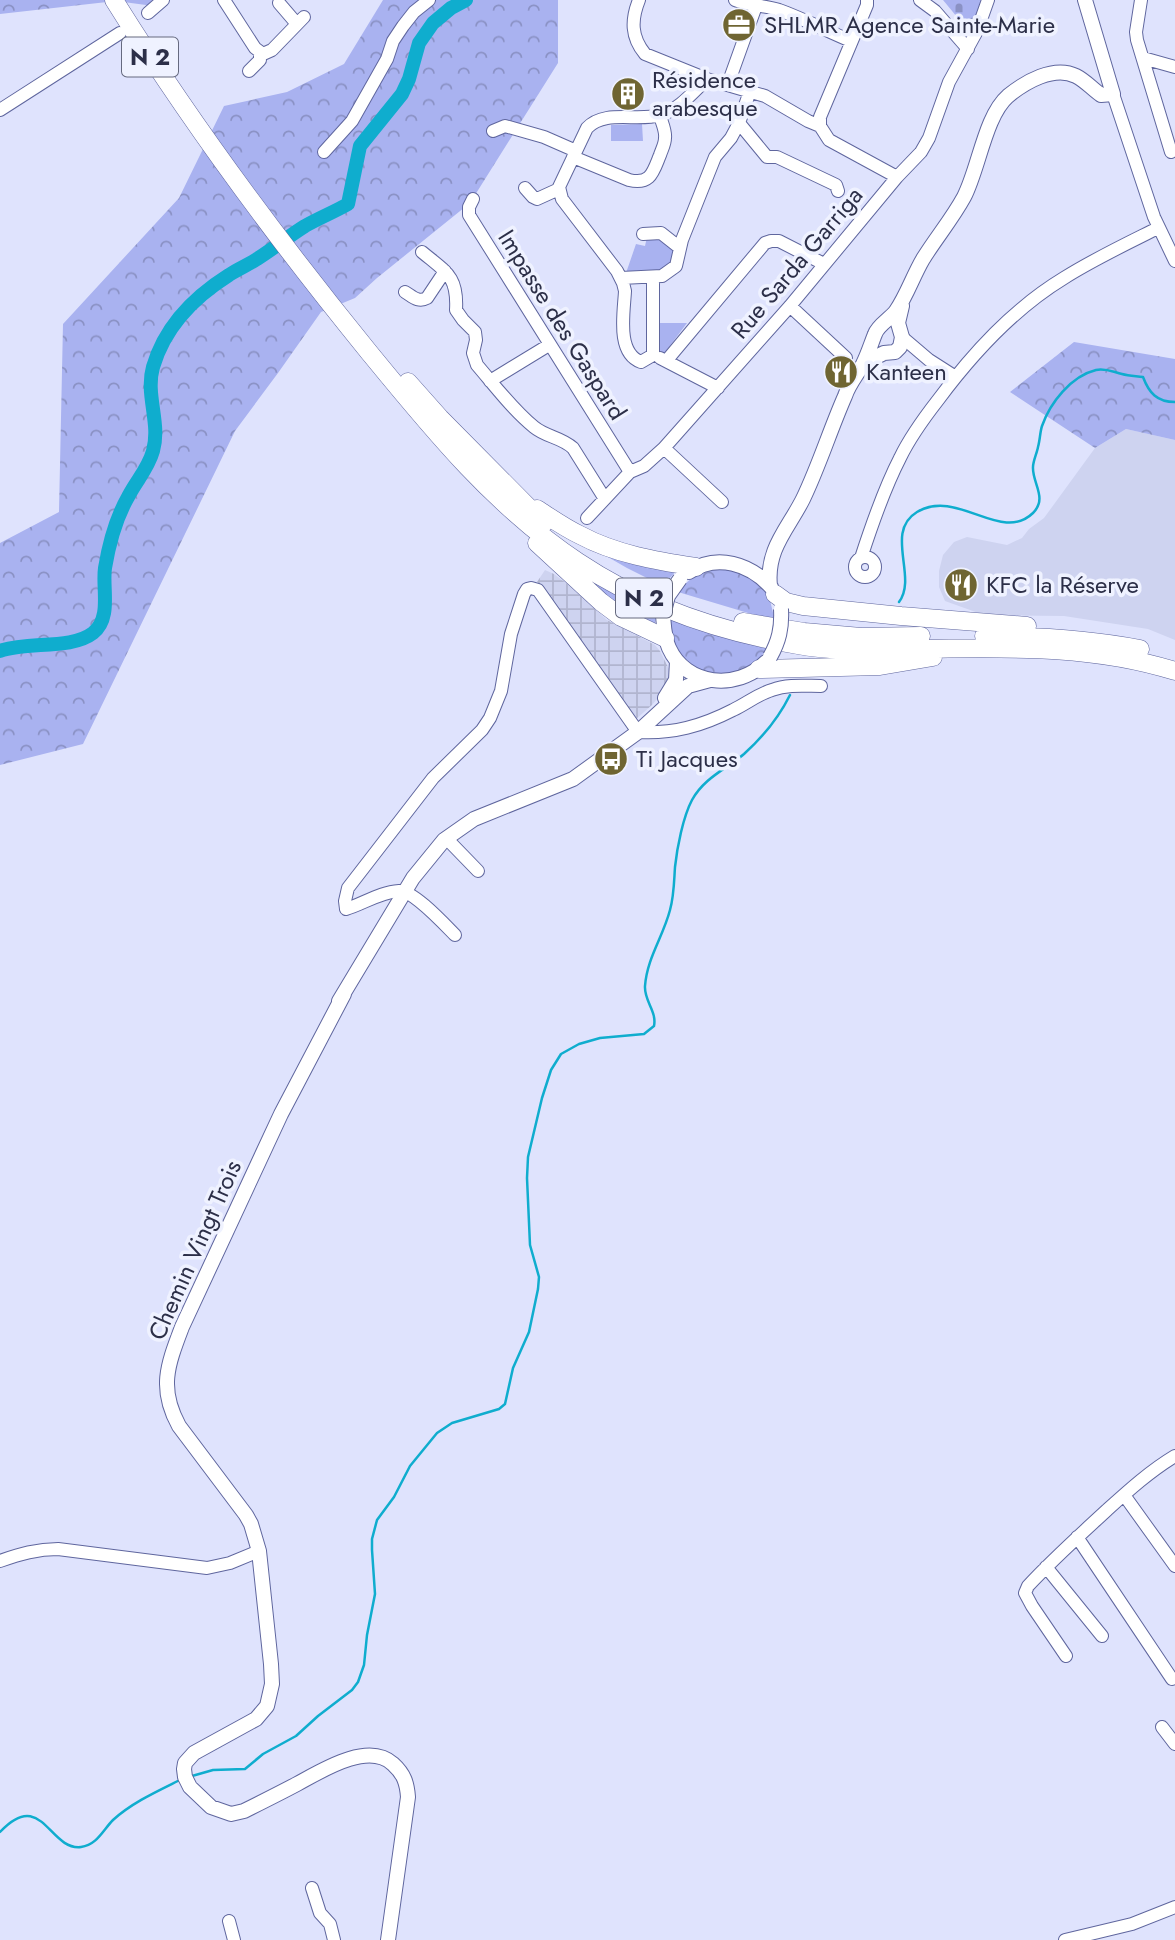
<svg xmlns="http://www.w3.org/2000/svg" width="1175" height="1940" viewBox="0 0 1175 1940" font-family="Jost,sans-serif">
<defs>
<pattern id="industrial-grid" width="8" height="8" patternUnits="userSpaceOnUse" patternTransform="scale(1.75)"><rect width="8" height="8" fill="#ced3f0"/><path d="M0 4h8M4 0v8" fill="none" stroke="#b1b5cf"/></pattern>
<pattern id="forest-crowns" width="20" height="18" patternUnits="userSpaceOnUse" patternTransform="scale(1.75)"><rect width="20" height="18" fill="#a9b2f0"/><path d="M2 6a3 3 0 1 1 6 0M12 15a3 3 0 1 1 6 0" fill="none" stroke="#8a91c4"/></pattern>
<pattern id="cemetery-stones" width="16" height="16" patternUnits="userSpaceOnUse" patternTransform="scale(1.75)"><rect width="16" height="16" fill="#a9b2f0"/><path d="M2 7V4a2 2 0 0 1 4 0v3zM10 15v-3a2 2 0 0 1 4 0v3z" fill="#8a91c4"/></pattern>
</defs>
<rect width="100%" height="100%" fill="#dfe3fd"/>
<path fill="#ced3f0" d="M 1126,429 L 1175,440 L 1175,640 L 1148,629 L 1064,616 L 984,615 L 945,601 L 939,587 L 939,571 L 943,555 L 954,542 L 967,537 L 1007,545 L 1022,538 L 1029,529 L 1044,518 L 1095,448 Z"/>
<path fill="url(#industrial-grid)" d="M 545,570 L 554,574 L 566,583 L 607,620 L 655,645 L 660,651 L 669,669 L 667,687 L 652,705 L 635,720 L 537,582 Z"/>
<path fill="#a9b2f0" d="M 642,124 L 643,141 L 611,141 L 611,125 Z
M 647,237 L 661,237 L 676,251 L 668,269 L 662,273 L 626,273 L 636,244 L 645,246 Z
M 657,323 L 687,323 L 663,355 L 657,346 Z
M 587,545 L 676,571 L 663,586 L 627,568 Z
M 565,559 L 655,611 L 655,625 L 625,614 Z"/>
<path fill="url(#forest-crowns)" d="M 0,0 L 167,0 L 161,7 L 116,1 L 0,14 Z
M 383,0 L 558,0 L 558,63 L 470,203 L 377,278 L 355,298 L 321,312 L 278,373 L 235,431 L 83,744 L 0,765 L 0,543 L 59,512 L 63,324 L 179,198 L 224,106 L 287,92 L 344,64 Z
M 1074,342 L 1175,359 L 1175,440 L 1126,429 L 1095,448 L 1010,392 Z
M 730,568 L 752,577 L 769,596 L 775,621 L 678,592 C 696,571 703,570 730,568 Z
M 669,619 L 768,647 L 758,661 L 740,672 L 721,676 L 699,670 L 680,656 L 670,639 Z"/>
<path fill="url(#cemetery-stones)" d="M 943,0 L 981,0 L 971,34 Z"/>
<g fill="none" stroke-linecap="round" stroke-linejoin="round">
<path stroke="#0fadce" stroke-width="2.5" d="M 899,602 C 918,577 884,532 917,512 C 958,488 1001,544 1033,513 C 1048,498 1032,483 1033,467 C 1033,461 1037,453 1038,447 C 1040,440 1040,432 1042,426 C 1050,403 1071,376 1096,370 C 1106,368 1113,372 1122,374 C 1129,376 1136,376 1143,377 C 1149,393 1157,402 1175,402
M 192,1776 L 213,1770 L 245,1769 L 263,1754 L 296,1736 L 318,1716 L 352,1690 L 358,1682 L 364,1665 L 367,1635 L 375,1594 L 372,1550 L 372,1539 L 377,1520 L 394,1497 L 410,1466 L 437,1433 L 452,1423 L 499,1409 L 505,1404 L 513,1368 L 529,1332 L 538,1289 L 539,1277 L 530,1245 L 527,1178 L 528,1157 L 542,1098 L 551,1070 L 561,1054 L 579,1044 L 600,1038 L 644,1034 L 654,1026 C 657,1011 644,1001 645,986 C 647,958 663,937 670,910 C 674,896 674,882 675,867 C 677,848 683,817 692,800 C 704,778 726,769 744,754 C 763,737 779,717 790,695
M 0,1832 C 42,1787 49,1851 81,1847 C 97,1845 103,1830 113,1820 C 133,1802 158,1791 182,1779"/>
<path stroke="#0fadce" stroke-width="14" d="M 0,651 C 27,641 71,650 93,633 C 112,618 102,588 105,568 C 109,544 116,518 128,497 C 136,481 148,469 153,451 C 161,423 145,395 153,367 C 165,326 194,297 229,275 C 238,269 248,265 257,259 C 273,249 289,236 305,226 C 319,218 334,212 348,204 L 360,146 L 402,94 L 409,79 L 419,43 L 433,23 L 451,8 L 466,0"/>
<g stroke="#5f669e" stroke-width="14">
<path id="minor" d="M 224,0 L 255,48 L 263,54 L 272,50 L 304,17
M 639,0 C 631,20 631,37 645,54 L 707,79 L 765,96 L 808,121 L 820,126 L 829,140 L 897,177
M 735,0 C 749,6 764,5 779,10 C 804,19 827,31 851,41
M 920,0 L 935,11 L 968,49
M 1141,0 L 1136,32 L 1137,40 L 1171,152
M 279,3 L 297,24
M 148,13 L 163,0
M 1143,58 L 1175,67
M 249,71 L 260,60 L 260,53
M 728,84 L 756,6
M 1113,94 L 1154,217 L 1175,261
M 0,110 L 120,33
M 739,123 L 767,157 L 777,157 L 836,185 L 838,191
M 820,126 L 820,117 L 867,5 L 867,0
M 493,131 L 505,126 L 544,137 L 576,151
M 324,152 L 352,121 L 387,59 L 393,41 L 403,26 L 414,12 L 429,0
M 573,157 L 629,180 C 651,185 653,172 660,155 C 662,149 665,144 665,138 C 666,131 662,123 660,116
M 525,188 L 533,197 L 537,199 L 559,189
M 473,199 L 469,207 L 469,215 L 630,472
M 643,234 L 661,233 L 680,248
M 422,252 C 446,272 458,276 456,310 L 463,320 L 475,332 L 476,340 L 473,353 L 477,365 C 495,386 513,410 534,427 C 546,437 561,437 573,448 L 605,499
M 621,278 L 662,276 L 676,266 L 682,240 L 715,157 L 731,138 L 739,123 L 750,91
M 405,292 C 412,296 418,303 427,298 L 445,271
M 790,306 L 846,358
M 902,337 L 929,360 L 954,376
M 653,355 L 641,362 C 616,353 624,312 625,291 L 623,283 L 617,271 L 562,199 L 559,187 L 587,128 C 605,109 637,122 660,115 C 679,110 694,91 707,79
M 653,355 L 653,277
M 660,358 L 718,388
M 667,360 L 765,243 L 771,241 L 779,241 L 824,264
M 490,381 L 549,345
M 664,448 L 722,502
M 587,518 L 630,472 L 644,466 L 664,448 L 790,306 L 897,177 L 921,152 L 929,138 L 949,82 L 977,31 L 988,0
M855 567a10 10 0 1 1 20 0a10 10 0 1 1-20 0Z
M 861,558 C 872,524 884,489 900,458 C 910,437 924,418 938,400 C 973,353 1013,309 1064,278 C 1094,259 1126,244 1158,228
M 446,838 L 478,871
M 455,935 C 445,925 413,890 399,891 C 380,892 363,904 346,909 L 345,901 L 348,888 L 433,778 L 482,730 L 490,718 L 501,691 L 511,634 L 524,594 L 527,589 L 531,588 L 538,590 L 638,732 C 673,734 702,726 733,710 C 746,704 758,694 772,690 C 788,684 805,686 821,686
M 1124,1495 L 1175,1566
M 1077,1537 L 1172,1679
M 0,1561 C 20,1554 37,1549 58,1549 L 207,1568 L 230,1563 L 259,1551
M 1046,1567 L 1102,1636
M 1066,1656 L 1032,1606 L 1025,1593 L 1028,1586 C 1053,1559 1080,1535 1107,1510 C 1128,1491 1150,1471 1175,1456
M 1162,1727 L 1175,1744
M 312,1888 L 320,1913 L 330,1924 L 334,1940
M 229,1921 L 234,1940
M 1065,1940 L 1132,1924 L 1175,1907"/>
</g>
<g stroke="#5f669e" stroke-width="16">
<path id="major" d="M 864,365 L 876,357 L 884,353 L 895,352 L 900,347 L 902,337 L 898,323 L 902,306
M 689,572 C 717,553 750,564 771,587
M 770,586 C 766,549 788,529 803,499 C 819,466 830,430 845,396 C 849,384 857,375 863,364 C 868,354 871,344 875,334 C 878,325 890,319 896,311 C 907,295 913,276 923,259 C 936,238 952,219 964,197 C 979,168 985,116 1008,96 C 1025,82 1054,65 1076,76 C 1086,81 1092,89 1101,95 L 1113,94 L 1085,0
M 663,615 C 664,626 664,637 669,648 C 686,686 737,691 766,662
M 665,698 L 676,680 L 677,661
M 344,994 L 281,1114 L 182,1327 C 168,1364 158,1388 179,1426 L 246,1515 L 251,1524 L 259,1551 L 271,1664 L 272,1684 L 267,1706 L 256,1719 L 194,1753 L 185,1763 L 184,1769 L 185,1777 L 190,1787 L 211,1807 L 231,1814 L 244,1811 C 262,1802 280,1793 297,1784 C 321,1771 368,1741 393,1764 C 404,1774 407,1783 408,1797 L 388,1940
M 339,1001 L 413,878 L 444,840 L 474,819 L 573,779 L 638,732 L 688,686 L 710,680"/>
</g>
<g stroke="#5f669e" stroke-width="19">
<path id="highway" d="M 114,0 C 190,122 277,239 368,351 C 431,428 494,506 578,562 C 644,606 720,632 798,645 C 836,652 875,649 913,649 C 1002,648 1089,644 1175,671
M 408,382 L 440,418 L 544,523
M 537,509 C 551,518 565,528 580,535 C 615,554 657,561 696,567
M 537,543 L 601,602 L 621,617 L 665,638
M 775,594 L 786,602 L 803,606 L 901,616 L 1027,626
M 743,622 L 804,632 L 861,637 L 921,636
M 984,636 C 1037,636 1088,639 1140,649
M 759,669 L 880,666 L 933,657"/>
</g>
<use href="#minor" stroke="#fff" stroke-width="12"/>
<use href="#major" stroke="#fff" stroke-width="14"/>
<use href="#highway" stroke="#fff" stroke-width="18"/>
<g stroke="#5f669e" stroke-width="16" stroke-linecap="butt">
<path id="major-bridge" d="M 663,615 L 668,596 L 680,579
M 770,657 C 779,641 782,628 781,609"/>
</g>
<use href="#major-bridge" stroke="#fff" stroke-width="14"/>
</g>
<defs>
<g id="office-disc" transform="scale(1.75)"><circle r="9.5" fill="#6f6532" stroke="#eff2ff"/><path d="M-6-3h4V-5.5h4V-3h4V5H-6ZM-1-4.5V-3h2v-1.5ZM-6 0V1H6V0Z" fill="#fff"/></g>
<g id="building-disc" transform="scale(1.75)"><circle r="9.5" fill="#6f6532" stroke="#eff2ff"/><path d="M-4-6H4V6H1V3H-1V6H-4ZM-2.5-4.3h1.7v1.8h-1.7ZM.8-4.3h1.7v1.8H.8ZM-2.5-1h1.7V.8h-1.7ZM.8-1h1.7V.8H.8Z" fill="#fff"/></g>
<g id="restaurant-disc" transform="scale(1.75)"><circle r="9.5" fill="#6f6532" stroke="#eff2ff"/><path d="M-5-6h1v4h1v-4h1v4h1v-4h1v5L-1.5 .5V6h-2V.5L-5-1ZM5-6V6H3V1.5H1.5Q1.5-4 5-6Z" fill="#fff"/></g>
<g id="bus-disc" transform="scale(1.75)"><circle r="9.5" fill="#6f6532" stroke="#eff2ff"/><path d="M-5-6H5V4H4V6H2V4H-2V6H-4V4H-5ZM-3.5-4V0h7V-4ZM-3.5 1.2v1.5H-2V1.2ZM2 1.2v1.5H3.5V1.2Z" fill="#fff"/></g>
</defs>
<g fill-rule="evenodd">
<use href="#office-disc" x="739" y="25"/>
<use href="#building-disc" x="628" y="94"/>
<use href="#restaurant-disc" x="841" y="372"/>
<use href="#restaurant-disc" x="961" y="585"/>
<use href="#bus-disc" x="611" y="759"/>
</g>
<g text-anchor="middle" stroke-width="7" stroke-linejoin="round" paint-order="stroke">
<g fill="#eff2ff" stroke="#666a7f" stroke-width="2">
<rect x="122" y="37.5" width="56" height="39" rx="5"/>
<rect x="616" y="578.5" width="56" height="39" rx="5"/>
</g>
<g font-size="23" font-weight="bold" fill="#2c2f48">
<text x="150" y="65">N 2</text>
<text x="644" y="606">N 2</text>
</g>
<g font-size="24" fill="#2c2f48" stroke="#eff2ff" text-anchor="start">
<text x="764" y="33">SHLMR Agence Sainte-Marie</text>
<text x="652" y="88">Résidence<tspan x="652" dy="28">arabesque</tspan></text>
<text x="866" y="380">Kanteen</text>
<text x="986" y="593">KFC la Réserve</text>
<text x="636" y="767">Ti Jacques</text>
</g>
<g font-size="24" fill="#2c2f48" stroke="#eff2ff">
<text transform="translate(797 263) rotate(-50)" y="8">Rue Sarda Garriga</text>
<text transform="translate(562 325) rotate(58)" y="8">Impasse des Gaspard</text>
<text transform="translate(195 1250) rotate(-66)" y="8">Chemin Vingt Trois</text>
</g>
</g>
</svg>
